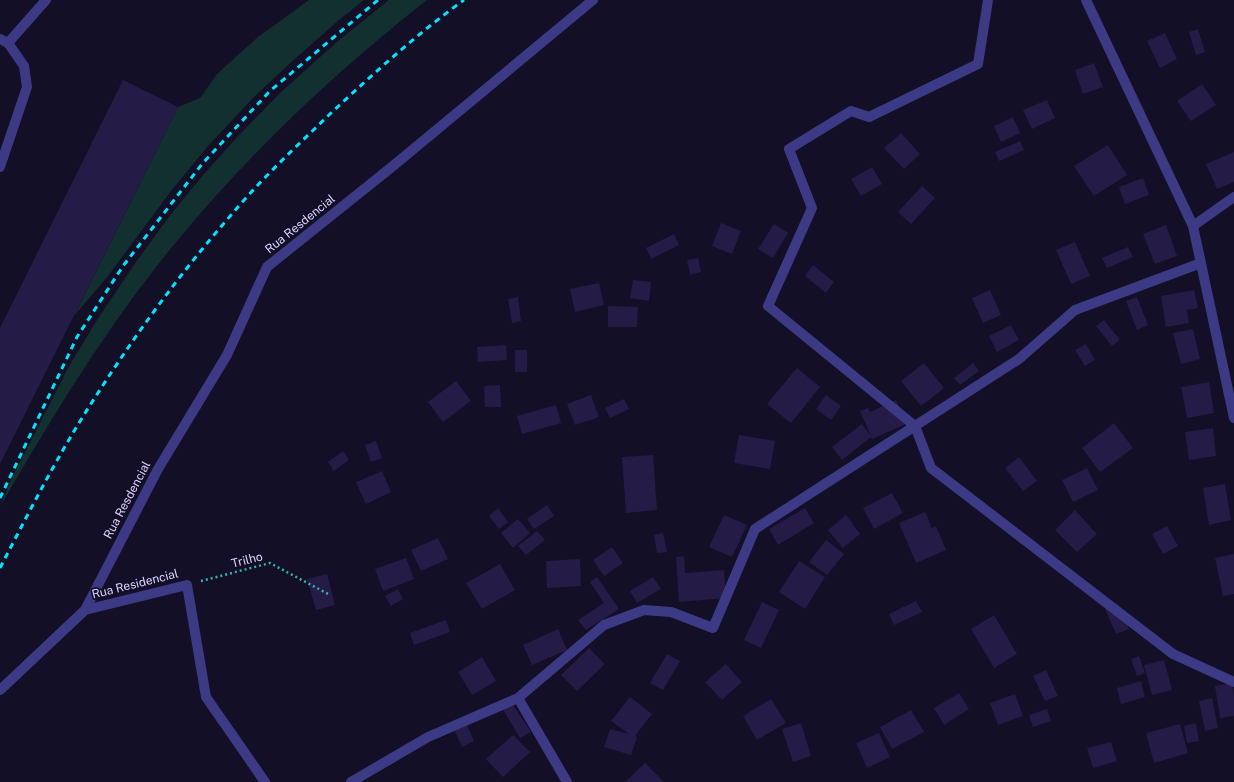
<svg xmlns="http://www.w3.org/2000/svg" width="1234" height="782" viewBox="0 0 1234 782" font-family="'Public Sans',sans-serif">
<rect width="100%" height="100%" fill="#130f26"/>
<path fill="#12302f" d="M 309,0 L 364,0 L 339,20 L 288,65 L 254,97 L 208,146 L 171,191 L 108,276 L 74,316 L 178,107 L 200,98 L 217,74 L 258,37 Z
M 389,0 L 427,0 C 334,73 247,155 172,247 C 106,328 52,417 0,507 L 10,482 L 69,366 L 97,320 L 136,262 L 168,218 L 203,175 L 240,134 L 280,93 L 338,41 Z"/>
<path fill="#241b47" d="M 1198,29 L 1205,52 L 1196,55 L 1189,32 Z
M 1165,33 L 1177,59 L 1160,68 L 1147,41 Z
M 1094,63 L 1103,87 L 1083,94 L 1075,70 Z
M 123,80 L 178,107 L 0,464 L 0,328 Z
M 1202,84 L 1216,105 L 1191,121 L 1177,101 Z
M 1047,100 L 1055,118 L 1032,129 L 1023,110 Z
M 1013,117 L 1020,133 L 1001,142 L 994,126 Z
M 901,133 L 920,154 L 904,169 L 884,148 Z
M 1020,141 L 1024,150 L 999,161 L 995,152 Z
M 1108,145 L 1127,175 L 1094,196 L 1074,166 Z
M 1234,152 L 1234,182 L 1217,189 L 1206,164 Z
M 872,167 L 882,184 L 861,196 L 851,179 Z
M 1143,178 L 1149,195 L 1125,204 L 1119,187 Z
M 922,186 L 935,198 L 911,224 L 898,212 Z
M 721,223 L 741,231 L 732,254 L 712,246 Z
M 774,224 L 788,233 L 773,258 L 758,249 Z
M 1166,225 L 1177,256 L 1155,264 L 1143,234 Z
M 674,234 L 679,245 L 651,259 L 646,248 Z
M 1075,242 L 1090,276 L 1071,284 L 1056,250 Z
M 1128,247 L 1133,257 L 1107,268 L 1102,258 Z
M 698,258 L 701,272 L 690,275 L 687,260 Z
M 813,265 L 834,282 L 826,293 L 805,276 Z
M 633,280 L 651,282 L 649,301 L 630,298 Z
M 599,283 L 604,305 L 575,312 L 570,289 Z
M 990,290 L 1001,315 L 983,323 L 972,298 Z
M 1194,290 L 1198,308 L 1187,310 L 1189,323 L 1166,327 L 1161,296 Z
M 518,297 L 521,321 L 512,323 L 508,299 Z
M 1137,297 L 1148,325 L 1137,330 L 1126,301 Z
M 608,306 L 638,307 L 637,327 L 608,327 Z
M 1104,320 L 1120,340 L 1112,346 L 1096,326 Z
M 1011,325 L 1019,340 L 997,352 L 989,336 Z
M 1193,329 L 1200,359 L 1181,364 L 1173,333 Z
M 1086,344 L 1095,360 L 1085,366 L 1075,350 Z
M 506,345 L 507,360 L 478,362 L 477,347 Z
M 515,350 L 527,350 L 527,372 L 515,372 Z
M 924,363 L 944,388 L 921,406 L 901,381 Z
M 973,363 L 979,371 L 960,385 L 954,378 Z
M 797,368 L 820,387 L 791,423 L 767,404 Z
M 456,381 L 471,401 L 443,422 L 428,402 Z
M 1209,382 L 1214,413 L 1187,418 L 1181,387 Z
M 500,385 L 501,407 L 485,407 L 484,386 Z
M 591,395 L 599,417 L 575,425 L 567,404 Z
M 826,395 L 841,406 L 831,420 L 816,409 Z
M 624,399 L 629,409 L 610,418 L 605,408 Z
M 896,400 L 906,424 L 872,439 L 871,437 L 842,460 L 832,447 L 862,424 L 871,436 L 860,411 L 868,408 L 870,412 Z
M 556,405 L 561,423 L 522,434 L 517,416 Z
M 1114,423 L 1133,448 L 1100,472 L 1082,448 Z
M 1213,428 L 1216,456 L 1189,460 L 1185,432 Z
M 739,435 L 775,441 L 770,469 L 734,463 Z
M 376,441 L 382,458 L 371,462 L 365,445 Z
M 343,451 L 349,460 L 334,471 L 328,462 Z
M 653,455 L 657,510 L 626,513 L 622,457 Z
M 1019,457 L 1037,481 L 1023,491 L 1005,468 Z
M 1087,468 L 1098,490 L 1073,502 L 1062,480 Z
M 382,471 L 391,492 L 366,504 L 356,482 Z
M 1225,484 L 1231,520 L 1209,525 L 1203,488 Z
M 892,493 L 903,513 L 874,529 L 863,508 Z
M 547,505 L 554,516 L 534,529 L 527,519 Z
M 498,508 L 508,522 L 499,529 L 489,516 Z
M 805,508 L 814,523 L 778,545 L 769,529 Z
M 1075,510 L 1097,534 L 1077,552 L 1055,530 Z
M 925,512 L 932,528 L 936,526 L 946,550 L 916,563 L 899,523 Z
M 724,515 L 747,525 L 732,557 L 709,547 Z
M 846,515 L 860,534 L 843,548 L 828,530 Z
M 518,519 L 530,533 L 513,548 L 501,533 Z
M 1167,526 L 1178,546 L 1163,554 L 1152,534 Z
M 537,531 L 545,540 L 526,555 L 518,546 Z
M 663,533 L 667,552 L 657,553 L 654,535 Z
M 438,538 L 448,559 L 421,571 L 411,550 Z
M 826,540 L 844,554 L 827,575 L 809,562 Z
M 612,547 L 623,563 L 604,576 L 593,560 Z
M 1234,554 L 1234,594 L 1223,596 L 1215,558 Z
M 684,556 L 685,573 L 724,570 L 726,598 L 679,602 L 676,557 Z
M 406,558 L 414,579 L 383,591 L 375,569 Z
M 580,559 L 581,586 L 547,588 L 546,561 Z
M 799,561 L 825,577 L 805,609 L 779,592 Z
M 500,564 L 515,590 L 482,609 L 466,583 Z
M 327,574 L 335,605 L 316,610 L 307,579 Z
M 597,577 L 619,609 L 586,630 L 578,620 L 604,603 L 590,582 Z
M 653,577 L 661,589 L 637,603 L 630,591 Z
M 398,589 L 403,599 L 391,606 L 385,596 Z
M 916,601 L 922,612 L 894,625 L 889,614 Z
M 762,602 L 779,610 L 761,648 L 744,640 Z
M 1118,604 L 1129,629 L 1116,634 L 1105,609 Z
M 994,615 L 1017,654 L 994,668 L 971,629 Z
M 446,620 L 450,632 L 414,645 L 410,633 Z
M 558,629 L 567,650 L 532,665 L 523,645 Z
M 589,648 L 605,664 L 577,691 L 561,675 Z
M 667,654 L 680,661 L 663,690 L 650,683 Z
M 1139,656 L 1145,673 L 1137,676 L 1131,659 Z
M 482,657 L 496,681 L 472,695 L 458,672 Z
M 1164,660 L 1172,690 L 1152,695 L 1144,665 Z
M 726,664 L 742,682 L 722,700 L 705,682 Z
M 1046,670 L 1058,696 L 1045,701 L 1033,676 Z
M 1141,681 L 1145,697 L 1121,704 L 1117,688 Z
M 1232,683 L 1234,696 L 1234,716 L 1220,718 L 1215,686 Z
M 959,693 L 969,709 L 944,725 L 934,708 Z
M 1015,694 L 1023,716 L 998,725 L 990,703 Z
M 630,697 L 652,714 L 635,736 L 637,737 L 631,755 L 604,747 L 610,729 L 629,734 L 611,721 Z
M 1212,698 L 1218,728 L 1205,731 L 1199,701 Z
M 771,699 L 786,723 L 757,740 L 743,716 Z
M 511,702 L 531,732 L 520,738 L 502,708 Z
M 1047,709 L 1051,721 L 1033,727 L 1029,715 Z
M 911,710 L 924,732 L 892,749 L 880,727 Z
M 466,723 L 474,741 L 462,747 L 454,729 Z
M 801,723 L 811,756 L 793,762 L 782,729 Z
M 1196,723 L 1199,741 L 1187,743 L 1184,726 Z
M 1180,724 L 1188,753 L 1154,763 L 1146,733 Z
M 879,733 L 890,757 L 867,768 L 856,743 Z
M 513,735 L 530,752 L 503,777 L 486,759 Z
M 1111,742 L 1117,761 L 1093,768 L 1087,748 Z
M 645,763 L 664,782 L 625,782 Z"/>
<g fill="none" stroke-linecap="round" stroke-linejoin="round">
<path stroke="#2fb8b0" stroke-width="2.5" stroke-dasharray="2 3" stroke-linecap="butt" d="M 201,581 L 270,563 L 330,595"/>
<path stroke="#3d3a85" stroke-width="10" d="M 988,0 L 978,64 L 869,117 L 851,111 L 789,149 L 812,208 L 768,306 L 915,426 L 931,468 L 1173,654 L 1234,682
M 1086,0 L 1193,226 L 1234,418
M 0,39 L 8,43 L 24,66 L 27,87 L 0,167
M 8,43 L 46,0
M 1193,226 L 1234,197
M 85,610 L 158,469 L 227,355 L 267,267 L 393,166 L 593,0
M 0,690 L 85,610 L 187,585 L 206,697 L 265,782
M 518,698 L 567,782
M 351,782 L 428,737 L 518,698 L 604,625 L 644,610 L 671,612 L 713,628 L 755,529 L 1019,359 L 1075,310 L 1201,263"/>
<path stroke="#00e5ff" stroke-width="3" stroke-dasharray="6 5" stroke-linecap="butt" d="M 0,498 L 77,337 L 123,266 L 202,164 L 270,91 L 378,0
M 0,568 C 30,510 60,451 96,396 C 137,332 182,271 232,214 C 262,178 297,146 331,113 C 374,73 417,34 464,0"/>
</g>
<g text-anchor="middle" stroke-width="3.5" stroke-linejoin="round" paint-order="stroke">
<g font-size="12" fill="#d9d4ff" stroke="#130f26">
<text transform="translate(300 224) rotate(-39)" y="4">Rua Resdencial</text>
<text transform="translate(127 500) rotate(-62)" y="4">Rua Resdencial</text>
<text transform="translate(247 560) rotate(-14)" y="4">Trilho</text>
<text transform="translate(135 584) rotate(-14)" y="4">Rua Residencial</text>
</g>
</g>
</svg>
